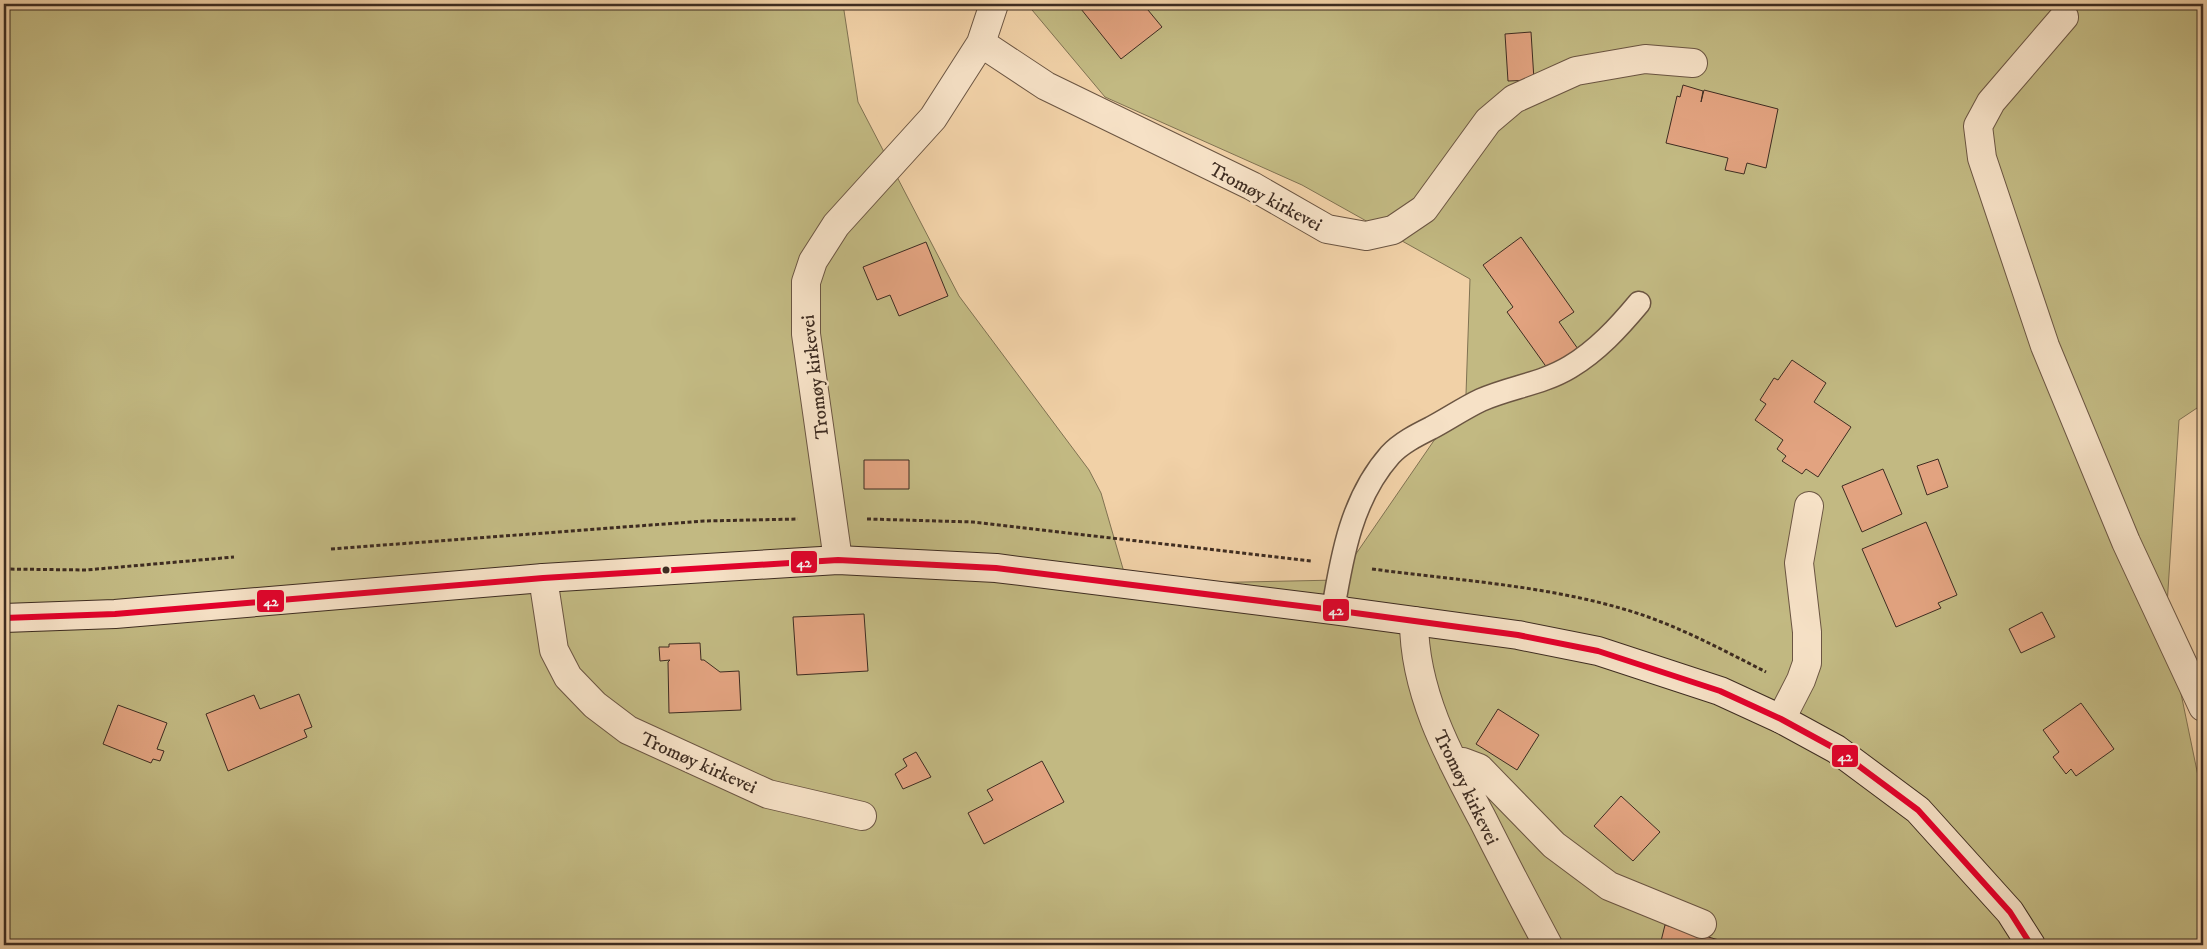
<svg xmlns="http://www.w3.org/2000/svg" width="2207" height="949" viewBox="0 0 2207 949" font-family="'IM FELL DW Pica',serif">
<rect width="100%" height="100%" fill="#f1d1a7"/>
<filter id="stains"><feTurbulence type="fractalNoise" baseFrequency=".004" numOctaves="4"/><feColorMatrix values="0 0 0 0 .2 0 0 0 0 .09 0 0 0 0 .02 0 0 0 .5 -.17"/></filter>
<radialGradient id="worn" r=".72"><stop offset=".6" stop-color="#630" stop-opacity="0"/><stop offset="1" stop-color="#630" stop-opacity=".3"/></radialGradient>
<path fill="#c2b982" stroke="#807252" d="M 4,4 L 843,4 L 858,102 L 959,296 L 1089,470 L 1101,493 L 1126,579 L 1149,584 L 1338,580 L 1466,394 L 1470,279 L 1302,185 L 1105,97 L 1027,4 L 2203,4 L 2203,404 L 2179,420 L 2166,621 L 2203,800 L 2203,945 L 4,945 Z"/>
<path fill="#e2a380" stroke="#3e2c21" d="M 1077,4 L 1143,4 L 1162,27 L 1121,59 Z
M 1531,32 L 1534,80 L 1508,81 L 1505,34 Z
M 1683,85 L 1703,91 L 1701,102 L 1704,90 L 1778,109 L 1766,168 L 1747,163 L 1744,174 L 1725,170 L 1728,158 L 1666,143 L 1677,96 L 1680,97 Z
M 1521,237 L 1574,312 L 1559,322 L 1578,349 L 1550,372 L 1507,312 L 1513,307 L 1483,265 Z
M 926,242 L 948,296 L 899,316 L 890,295 L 877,300 L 863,267 Z
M 1792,360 L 1826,383 L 1814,402 L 1851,427 L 1818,477 L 1806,469 L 1802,474 L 1782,461 L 1786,456 L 1777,449 L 1783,440 L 1755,420 L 1766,404 L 1760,400 L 1774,378 L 1778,380 Z
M 1938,459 L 1948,487 L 1927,495 L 1917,466 Z
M 864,460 L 909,460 L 909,489 L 864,489 Z
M 1883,469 L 1902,514 L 1862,532 L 1842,486 Z
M 1926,522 L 1957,595 L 1938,603 L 1941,608 L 1896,627 L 1862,549 Z
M 2042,612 L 2055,637 L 2021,653 L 2009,629 Z
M 864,614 L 868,671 L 797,675 L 793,617 Z
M 700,643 L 701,660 L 704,660 L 720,672 L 739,671 L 741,710 L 669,713 L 668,662 L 670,660 L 660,661 L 659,647 L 669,647 L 669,644 Z
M 299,694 L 312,727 L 304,730 L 307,737 L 228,771 L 206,714 L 254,695 L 260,709 Z
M 2081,703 L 2114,749 L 2076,776 L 2071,769 L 2066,774 L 2053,757 L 2059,752 L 2043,730 Z
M 118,705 L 167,723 L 157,749 L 164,751 L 160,761 L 153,759 L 151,763 L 103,744 Z
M 1498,709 L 1539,735 L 1517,770 L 1476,744 Z
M 916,752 L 931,777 L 903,789 L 895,774 L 907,766 L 903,759 Z
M 1042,761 L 1064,802 L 984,844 L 968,813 L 993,800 L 987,790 Z
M 1621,796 L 1660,832 L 1633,861 L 1594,826 Z
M 1665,925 L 1737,945 L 1660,945 Z"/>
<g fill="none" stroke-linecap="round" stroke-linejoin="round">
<g stroke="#6b5542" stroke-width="25">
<path id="lane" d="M 1333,610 C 1342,555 1352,498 1390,455 C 1401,443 1417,435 1431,428 C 1448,419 1464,408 1481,400 C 1510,387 1542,384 1570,367 C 1597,351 1619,327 1639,303"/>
</g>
<g stroke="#6b5542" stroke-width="30">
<path id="street" d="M 2064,17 L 1991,102 L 1978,126 L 1982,158 L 2045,346 L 2126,542 L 2203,707
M 981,43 L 1046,86 L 1252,186 L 1327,229 L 1366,236 L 1393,230 L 1424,209 L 1488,121 L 1514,99 L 1576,71 L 1645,59 L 1693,63
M 838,560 L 806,334 L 806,282 L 813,261 L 836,225 L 933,118 L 981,43 L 994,4
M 543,578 L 554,650 L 568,677 L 595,705 L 628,730 L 768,794 L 862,816
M 1414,621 C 1414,693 1450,758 1483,820 C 1504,862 1526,904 1548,945
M 1781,719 L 1801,680 L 1807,663 L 1807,632 L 1799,563 L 1809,506
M 1453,762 L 1463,762 L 1479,768 L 1554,845 L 1609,886 L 1702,924"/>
</g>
<g stroke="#3e2c21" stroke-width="30">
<path id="secondary" d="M 4,618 L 115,614 L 543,578 L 838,560 L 996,568 L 1333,610 L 1518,635 L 1598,651 L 1720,691 L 1781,719 L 1836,749 L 1918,810 L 2010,912 L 2031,945"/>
</g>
<path stroke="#3e2c21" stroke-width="3" stroke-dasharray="4 2.5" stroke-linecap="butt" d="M 867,519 L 973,522 L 1311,561
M 331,549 L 704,521 L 798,519
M 4,569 L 86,570 L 234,557
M 1372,569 C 1454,580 1540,585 1620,608 C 1671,622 1719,648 1766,672"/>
<use href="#lane" stroke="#f6e1c6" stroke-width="22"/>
<use href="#street" stroke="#f6e1c6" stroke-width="28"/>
<use href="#secondary" stroke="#f6e1c6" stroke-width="28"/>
<g stroke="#f6e1c6" stroke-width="10">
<path id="bus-1" d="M 4,618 L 115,614 L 543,578 L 838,560 L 996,568 L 1333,610 L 1518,635 L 1598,651 L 1720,691 L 1781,719 L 1836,749 L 1918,810 L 2010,912 L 2031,945"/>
</g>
<use href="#bus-1" stroke="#e4002b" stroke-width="6"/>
</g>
<circle fill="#3e2c21" stroke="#f6e1c6" stroke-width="2" cx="666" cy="570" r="4.5"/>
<g text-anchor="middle" stroke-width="4.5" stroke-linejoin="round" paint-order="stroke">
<g font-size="19" fill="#3e2c21" stroke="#f6e1c6">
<text transform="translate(1266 196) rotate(28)" y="7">Tromøy kirkevei</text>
<text transform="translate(814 377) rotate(-97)" y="7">Tromøy kirkevei</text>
<text transform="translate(699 762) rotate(24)" y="7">Tromøy kirkevei</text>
<text transform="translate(1467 787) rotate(64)" y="7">Tromøy kirkevei</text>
</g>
</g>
<g stroke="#f6e1c6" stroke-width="2">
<rect x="790" y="550" width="28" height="24" rx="5" fill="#e4002b"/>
<rect x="256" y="589" width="29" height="24" rx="5" fill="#e4002b"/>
<rect x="1322" y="598" width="28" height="24" rx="5" fill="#e4002b"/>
<rect x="1831" y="744" width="28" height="24" rx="5" fill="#e4002b"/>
</g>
<g font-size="14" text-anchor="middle" font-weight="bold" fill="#fff">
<text x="804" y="567">42</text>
<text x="271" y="606">42</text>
<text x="1336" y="615">42</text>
<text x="1845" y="761">42</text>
</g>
<rect width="2207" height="949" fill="none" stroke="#f1d1a7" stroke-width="20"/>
<rect x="5" y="5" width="2197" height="939" fill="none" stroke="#3e2c21" stroke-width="2.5"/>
<rect x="10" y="10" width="2187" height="929" fill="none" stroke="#3e2c21"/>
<rect width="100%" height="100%" filter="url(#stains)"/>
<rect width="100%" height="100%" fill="url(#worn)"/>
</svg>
